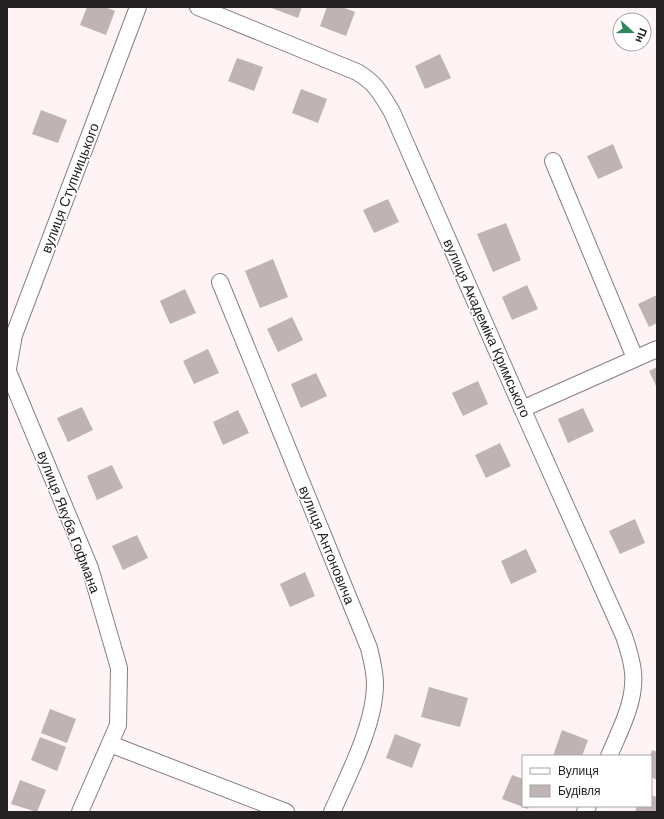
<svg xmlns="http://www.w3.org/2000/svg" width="664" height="819" viewBox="0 0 664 819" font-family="Helvetica,sans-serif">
<rect width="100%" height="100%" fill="#fef4f5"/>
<path fill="#bfb3b4" d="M 87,7 L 105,7 L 115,11 L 106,35 L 80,25 Z
M 269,7 L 302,7 L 298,18 Z
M 327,7 L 342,7 L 355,12 L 346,36 L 320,26 Z
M 440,54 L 451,78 L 425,89 L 415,66 Z
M 237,58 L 263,67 L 254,91 L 228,81 Z
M 301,89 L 327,99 L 318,123 L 292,113 Z
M 41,110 L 67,120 L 58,143 L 32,134 Z
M 613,144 L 623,168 L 598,179 L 587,156 Z
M 388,199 L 399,222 L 374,233 L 363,210 Z
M 506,223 L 521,260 L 493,272 L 477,234 Z
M 273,259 L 288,297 L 260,308 L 245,271 Z
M 527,285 L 538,309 L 512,320 L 502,297 Z
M 185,289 L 196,313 L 170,324 L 160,301 Z
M 657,295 L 657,323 L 649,327 L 638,304 Z
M 292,317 L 303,340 L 278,352 L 267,329 Z
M 208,349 L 219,373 L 194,384 L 183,361 Z
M 657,367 L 657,388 L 649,371 Z
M 316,373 L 327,396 L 301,408 L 291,384 Z
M 478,381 L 488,404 L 463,416 L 452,393 Z
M 82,407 L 93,430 L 68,442 L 57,418 Z
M 583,408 L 594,431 L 568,443 L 558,419 Z
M 238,410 L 249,433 L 223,445 L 213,422 Z
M 500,443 L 511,466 L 486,478 L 475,455 Z
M 112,465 L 123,488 L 97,500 L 87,476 Z
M 635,519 L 645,543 L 620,554 L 609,531 Z
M 137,535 L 148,558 L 123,570 L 112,546 Z
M 526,549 L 537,572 L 511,584 L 501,561 Z
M 305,572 L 315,596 L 290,607 L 280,584 Z
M 429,687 L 468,698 L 460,727 L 421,717 Z
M 50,709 L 76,719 L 67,743 L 41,733 Z
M 562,730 L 588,740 L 582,756 L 553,756 Z
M 395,734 L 421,744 L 412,768 L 386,758 Z
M 40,737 L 66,747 L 57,771 L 31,760 Z
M 652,750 L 657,752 L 657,780 L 651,777 L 650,756 Z
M 512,775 L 523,779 L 523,806 L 529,806 L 528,809 L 502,799 Z
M 20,780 L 46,790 L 37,812 L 11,804 Z
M 651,795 L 657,797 L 657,812 L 635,812 L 637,806 L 651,806 Z"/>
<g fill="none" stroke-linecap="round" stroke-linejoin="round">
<g stroke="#897d7f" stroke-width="18">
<path id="street" d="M 198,7 L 357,72 C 376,83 381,94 392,112 L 521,406 L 624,636 C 628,648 632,660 633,672 C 636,701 620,730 609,756
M 553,161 L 635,358
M 220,282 L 369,648 C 372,660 375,672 375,684 C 375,724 348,776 332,812
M 7,369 L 90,568 L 119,668 L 118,725 L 80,812
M 7,374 L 14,335 L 138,7
M 522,409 L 657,349
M 110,744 L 286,812
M 585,812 L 588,806"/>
</g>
<use href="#street" stroke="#fff" stroke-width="16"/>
</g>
<g text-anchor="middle" stroke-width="3" stroke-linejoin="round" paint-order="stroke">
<g font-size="14" fill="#262122" stroke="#fff">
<text transform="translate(70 188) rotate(-69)" y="5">вулиця Ступницького</text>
<text transform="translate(487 328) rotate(66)" y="5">вулиця Академіка Кримського</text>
<text transform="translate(69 522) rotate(69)" y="5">вулиця Якуба Гофмана</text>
<text transform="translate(327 545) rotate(68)" y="5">вулиця Антоновича</text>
</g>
</g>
<rect width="664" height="819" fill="none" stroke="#262122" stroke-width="16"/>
<rect x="522" y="755" width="130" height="52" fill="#ffffff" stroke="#a8a6a7"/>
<rect x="530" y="768" width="20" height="6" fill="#ffffff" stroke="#a8a6a7"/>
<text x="558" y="775" font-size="12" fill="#262122">Вулиця</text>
<rect x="530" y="785" width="20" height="12" fill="#bfb3b4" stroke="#a8a6a7"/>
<text x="558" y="795" font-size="12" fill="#262122">Будівля</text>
<g transform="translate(632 32) rotate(111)"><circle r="19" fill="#ffffff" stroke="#a8a6a7"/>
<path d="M0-3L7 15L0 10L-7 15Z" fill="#2e865b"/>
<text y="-6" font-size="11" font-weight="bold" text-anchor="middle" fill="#262122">Пн</text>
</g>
</svg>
